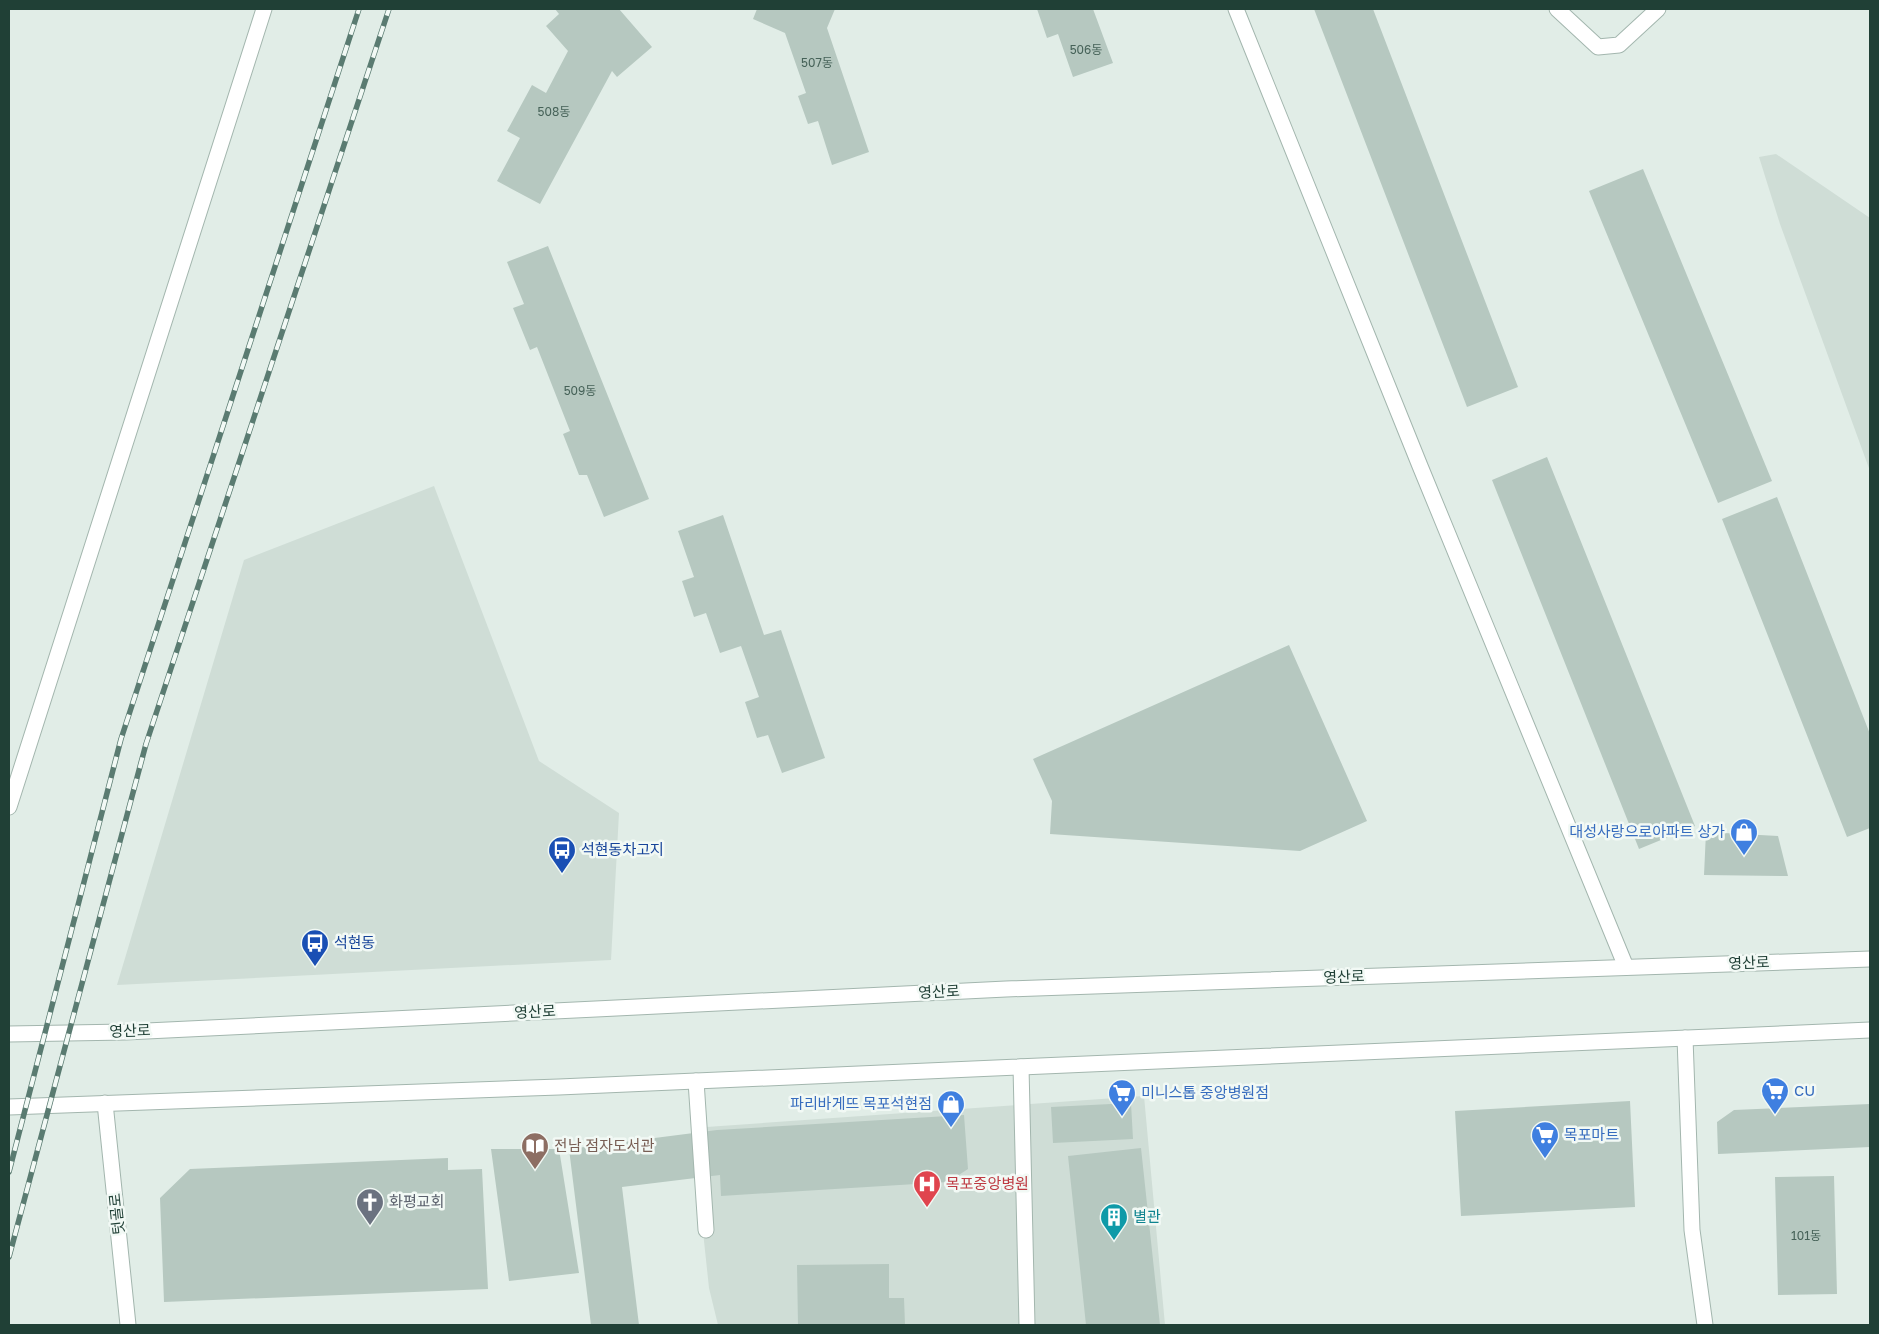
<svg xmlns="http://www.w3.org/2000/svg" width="1879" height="1334" viewBox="0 0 1879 1334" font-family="'Golos Text','Noto Sans KR',sans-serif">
<rect width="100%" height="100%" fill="#e1ede7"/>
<path fill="#cfddd6" d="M 1776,154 L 1870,218 L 1870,471 L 1780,224 L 1759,157 Z
M 434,486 L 539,761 L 619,813 L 611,960 L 117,985 L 244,560 Z
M 1144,1096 L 1165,1325 L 718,1325 L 709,1288 L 692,1128 Z"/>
<path fill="#b6c8c0" d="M 555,9 L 619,9 L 652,47 L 617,77 L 612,71 L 540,204 L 497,181 L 520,138 L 507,131 L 532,85 L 546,93 L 568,51 L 546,26 L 559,14 Z
M 757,9 L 835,9 L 827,28 L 869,152 L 832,165 L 818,121 L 808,124 L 798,96 L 806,93 L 785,33 L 753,19 Z
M 1037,9 L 1093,9 L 1113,63 L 1073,77 L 1058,34 L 1047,38 Z
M 1314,9 L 1373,9 L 1518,387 L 1467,407 Z
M 1643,169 L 1772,481 L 1718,503 L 1589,191 Z
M 548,246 L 649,499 L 604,517 L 587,475 L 579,475 L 563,434 L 570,431 L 537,347 L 530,350 L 513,308 L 524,304 L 507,262 Z
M 1547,457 L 1695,826 L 1639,849 L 1492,480 Z
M 1777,497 L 1870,734 L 1870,828 L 1847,837 L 1722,519 Z
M 723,515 L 764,635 L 781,630 L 825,758 L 782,773 L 768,735 L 757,738 L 745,702 L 759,697 L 741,646 L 720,653 L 706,613 L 694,617 L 682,581 L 694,577 L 678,531 Z
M 1289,645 L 1367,821 L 1300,851 L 1050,834 L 1052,801 L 1033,759 Z
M 1706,832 L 1778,836 L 1788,876 L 1704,875 Z
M 1630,1101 L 1635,1207 L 1461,1216 L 1455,1111 Z
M 1131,1103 L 1133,1139 L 1053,1143 L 1051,1107 Z
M 1870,1104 L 1870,1147 L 1718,1154 L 1717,1122 L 1734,1110 Z
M 964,1115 L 968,1169 L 948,1182 L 721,1196 L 720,1175 L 622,1187 L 639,1325 L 591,1325 L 569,1149 L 717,1130 Z
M 1141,1148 L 1160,1325 L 1086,1325 L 1068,1156 Z
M 491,1149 L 559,1149 L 579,1273 L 509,1281 Z
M 448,1158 L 448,1170 L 482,1169 L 488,1289 L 164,1302 L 160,1198 L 190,1169 Z
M 1834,1176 L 1837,1294 L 1778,1295 L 1775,1177 Z
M 889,1264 L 889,1298 L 904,1298 L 905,1325 L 798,1325 L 797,1265 Z"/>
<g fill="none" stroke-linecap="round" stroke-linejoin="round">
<g stroke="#a3b6ae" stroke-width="17">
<path id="service" d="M 1021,1067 L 1027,1325
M 696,1081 L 706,1230"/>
</g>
<g stroke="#a3b6ae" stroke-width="17">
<path id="minor" d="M 1236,9 L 1420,466 L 1626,967
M 1557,9 L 1598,47 L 1619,45 L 1658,9
M 9,807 L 264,9
M 1685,1038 L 1692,1230 L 1705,1325
M 105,1103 L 128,1325"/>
</g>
<g stroke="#a3b6ae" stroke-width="17">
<path id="tertiary" d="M 9,1034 L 126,1032 L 1006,989 L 1870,959
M 9,1107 L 559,1087 L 1870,1030"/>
</g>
<use href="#service" stroke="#fff" stroke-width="15"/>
<use href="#minor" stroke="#fff" stroke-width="15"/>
<use href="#tertiary" stroke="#fff" stroke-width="15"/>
<g stroke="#5a7b71" stroke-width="5.5">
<path id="rail" d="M 9,1172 L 121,739 L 359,9
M 9,1257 L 146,744 L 389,9"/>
</g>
<use href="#rail" stroke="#f2f9f5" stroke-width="4" stroke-dasharray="11" stroke-linecap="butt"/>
</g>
<defs>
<g id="shop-pin" transform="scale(1.4375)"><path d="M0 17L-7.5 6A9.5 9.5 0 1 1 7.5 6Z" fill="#3f7fe0" stroke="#f2f9f5"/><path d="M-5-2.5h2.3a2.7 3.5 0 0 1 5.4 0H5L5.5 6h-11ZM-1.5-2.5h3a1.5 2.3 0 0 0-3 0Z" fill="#fff"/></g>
<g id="bus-pin" transform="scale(1.4375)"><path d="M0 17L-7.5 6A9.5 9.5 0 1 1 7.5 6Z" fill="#1a4fb4" stroke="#f2f9f5"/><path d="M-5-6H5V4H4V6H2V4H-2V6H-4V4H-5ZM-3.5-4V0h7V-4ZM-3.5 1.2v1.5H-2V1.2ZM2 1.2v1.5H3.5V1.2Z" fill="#fff"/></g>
<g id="supermarket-pin" transform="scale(1.4375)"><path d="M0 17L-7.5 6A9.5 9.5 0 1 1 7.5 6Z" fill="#3f7fe0" stroke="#f2f9f5"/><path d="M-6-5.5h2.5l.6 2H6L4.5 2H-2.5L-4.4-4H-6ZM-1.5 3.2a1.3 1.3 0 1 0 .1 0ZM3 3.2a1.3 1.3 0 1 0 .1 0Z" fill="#fff"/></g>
<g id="library-pin" transform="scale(1.4375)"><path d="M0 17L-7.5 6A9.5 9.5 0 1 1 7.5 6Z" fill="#8d6e63" stroke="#f2f9f5"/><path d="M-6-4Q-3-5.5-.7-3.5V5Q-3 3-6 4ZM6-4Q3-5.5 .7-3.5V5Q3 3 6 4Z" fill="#fff"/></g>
<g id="hospital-pin" transform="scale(1.4375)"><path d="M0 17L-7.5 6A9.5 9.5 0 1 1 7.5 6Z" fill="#e0444e" stroke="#f2f9f5"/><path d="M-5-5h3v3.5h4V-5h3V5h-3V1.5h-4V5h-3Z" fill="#fff"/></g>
<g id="church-pin" transform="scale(1.4375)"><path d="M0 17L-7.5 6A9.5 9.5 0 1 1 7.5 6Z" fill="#6b7280" stroke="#f2f9f5"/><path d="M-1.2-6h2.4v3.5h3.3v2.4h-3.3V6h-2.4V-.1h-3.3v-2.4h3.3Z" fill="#fff"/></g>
<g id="building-pin" transform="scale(1.4375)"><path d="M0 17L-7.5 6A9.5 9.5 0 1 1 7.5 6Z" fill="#0f9aa8" stroke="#f2f9f5"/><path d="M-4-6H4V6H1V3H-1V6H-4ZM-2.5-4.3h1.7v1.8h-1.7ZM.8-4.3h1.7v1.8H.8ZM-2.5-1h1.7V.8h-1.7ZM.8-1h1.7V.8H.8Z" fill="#fff"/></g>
</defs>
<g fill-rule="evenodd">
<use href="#shop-pin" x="1744" y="832"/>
<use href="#bus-pin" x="562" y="850"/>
<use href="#bus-pin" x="315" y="943"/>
<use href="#supermarket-pin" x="1775" y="1091"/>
<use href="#supermarket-pin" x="1122" y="1093"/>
<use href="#shop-pin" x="951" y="1104"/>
<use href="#supermarket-pin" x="1545" y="1135"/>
<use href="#library-pin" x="535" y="1146"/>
<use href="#hospital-pin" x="927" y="1184"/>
<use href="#church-pin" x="370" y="1202"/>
<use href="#building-pin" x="1114" y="1217"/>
</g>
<g text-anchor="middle" stroke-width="5" stroke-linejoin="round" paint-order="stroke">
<g font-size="12" fill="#466258">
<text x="1086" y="54">506동</text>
<text x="817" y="67">507동</text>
<text x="554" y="116">508동</text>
<text x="580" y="395">509동</text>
<text x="1806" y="1240">101동</text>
</g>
<g font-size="15" fill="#366cbe" stroke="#f2f9f5" text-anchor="start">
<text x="1725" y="837" text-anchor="end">대성사랑으로아파트 상가</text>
<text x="1794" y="1096">CU</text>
<text x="1141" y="1098">미니스톱 중앙병원점</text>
<text x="932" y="1109" text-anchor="end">파리바게뜨 목포석현점</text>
<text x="1564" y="1140">목포마트</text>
</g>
<g font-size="15" fill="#164399" stroke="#f2f9f5" text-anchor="start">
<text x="581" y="855">석현동차고지</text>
<text x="334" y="948">석현동</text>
</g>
<g font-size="15" fill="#204036" stroke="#f2f9f5">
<text transform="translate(1749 963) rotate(-2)" y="5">영산로</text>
<text transform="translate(1344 977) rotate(-2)" y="5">영산로</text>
<text transform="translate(939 992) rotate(-3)" y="5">영산로</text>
<text transform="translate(535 1012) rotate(-3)" y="5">영산로</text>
<text transform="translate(130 1031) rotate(-2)" y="5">영산로</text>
<text transform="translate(117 1214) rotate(-96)" y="5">텃골로</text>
</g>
<g font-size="15" fill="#785e54" stroke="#f2f9f5" text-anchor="start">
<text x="554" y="1151">전남 점자도서관</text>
</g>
<g font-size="15" fill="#be3a42" stroke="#f2f9f5" text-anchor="start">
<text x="946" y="1189">목포중앙병원</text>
</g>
<g font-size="15" fill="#5b616d" stroke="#f2f9f5" text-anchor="start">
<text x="389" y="1207">화평교회</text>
</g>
<g font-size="15" fill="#0d838f" stroke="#f2f9f5" text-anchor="start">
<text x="1133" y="1222">별관</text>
</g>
</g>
<rect width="1879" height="1334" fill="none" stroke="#204036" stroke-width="20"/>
</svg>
